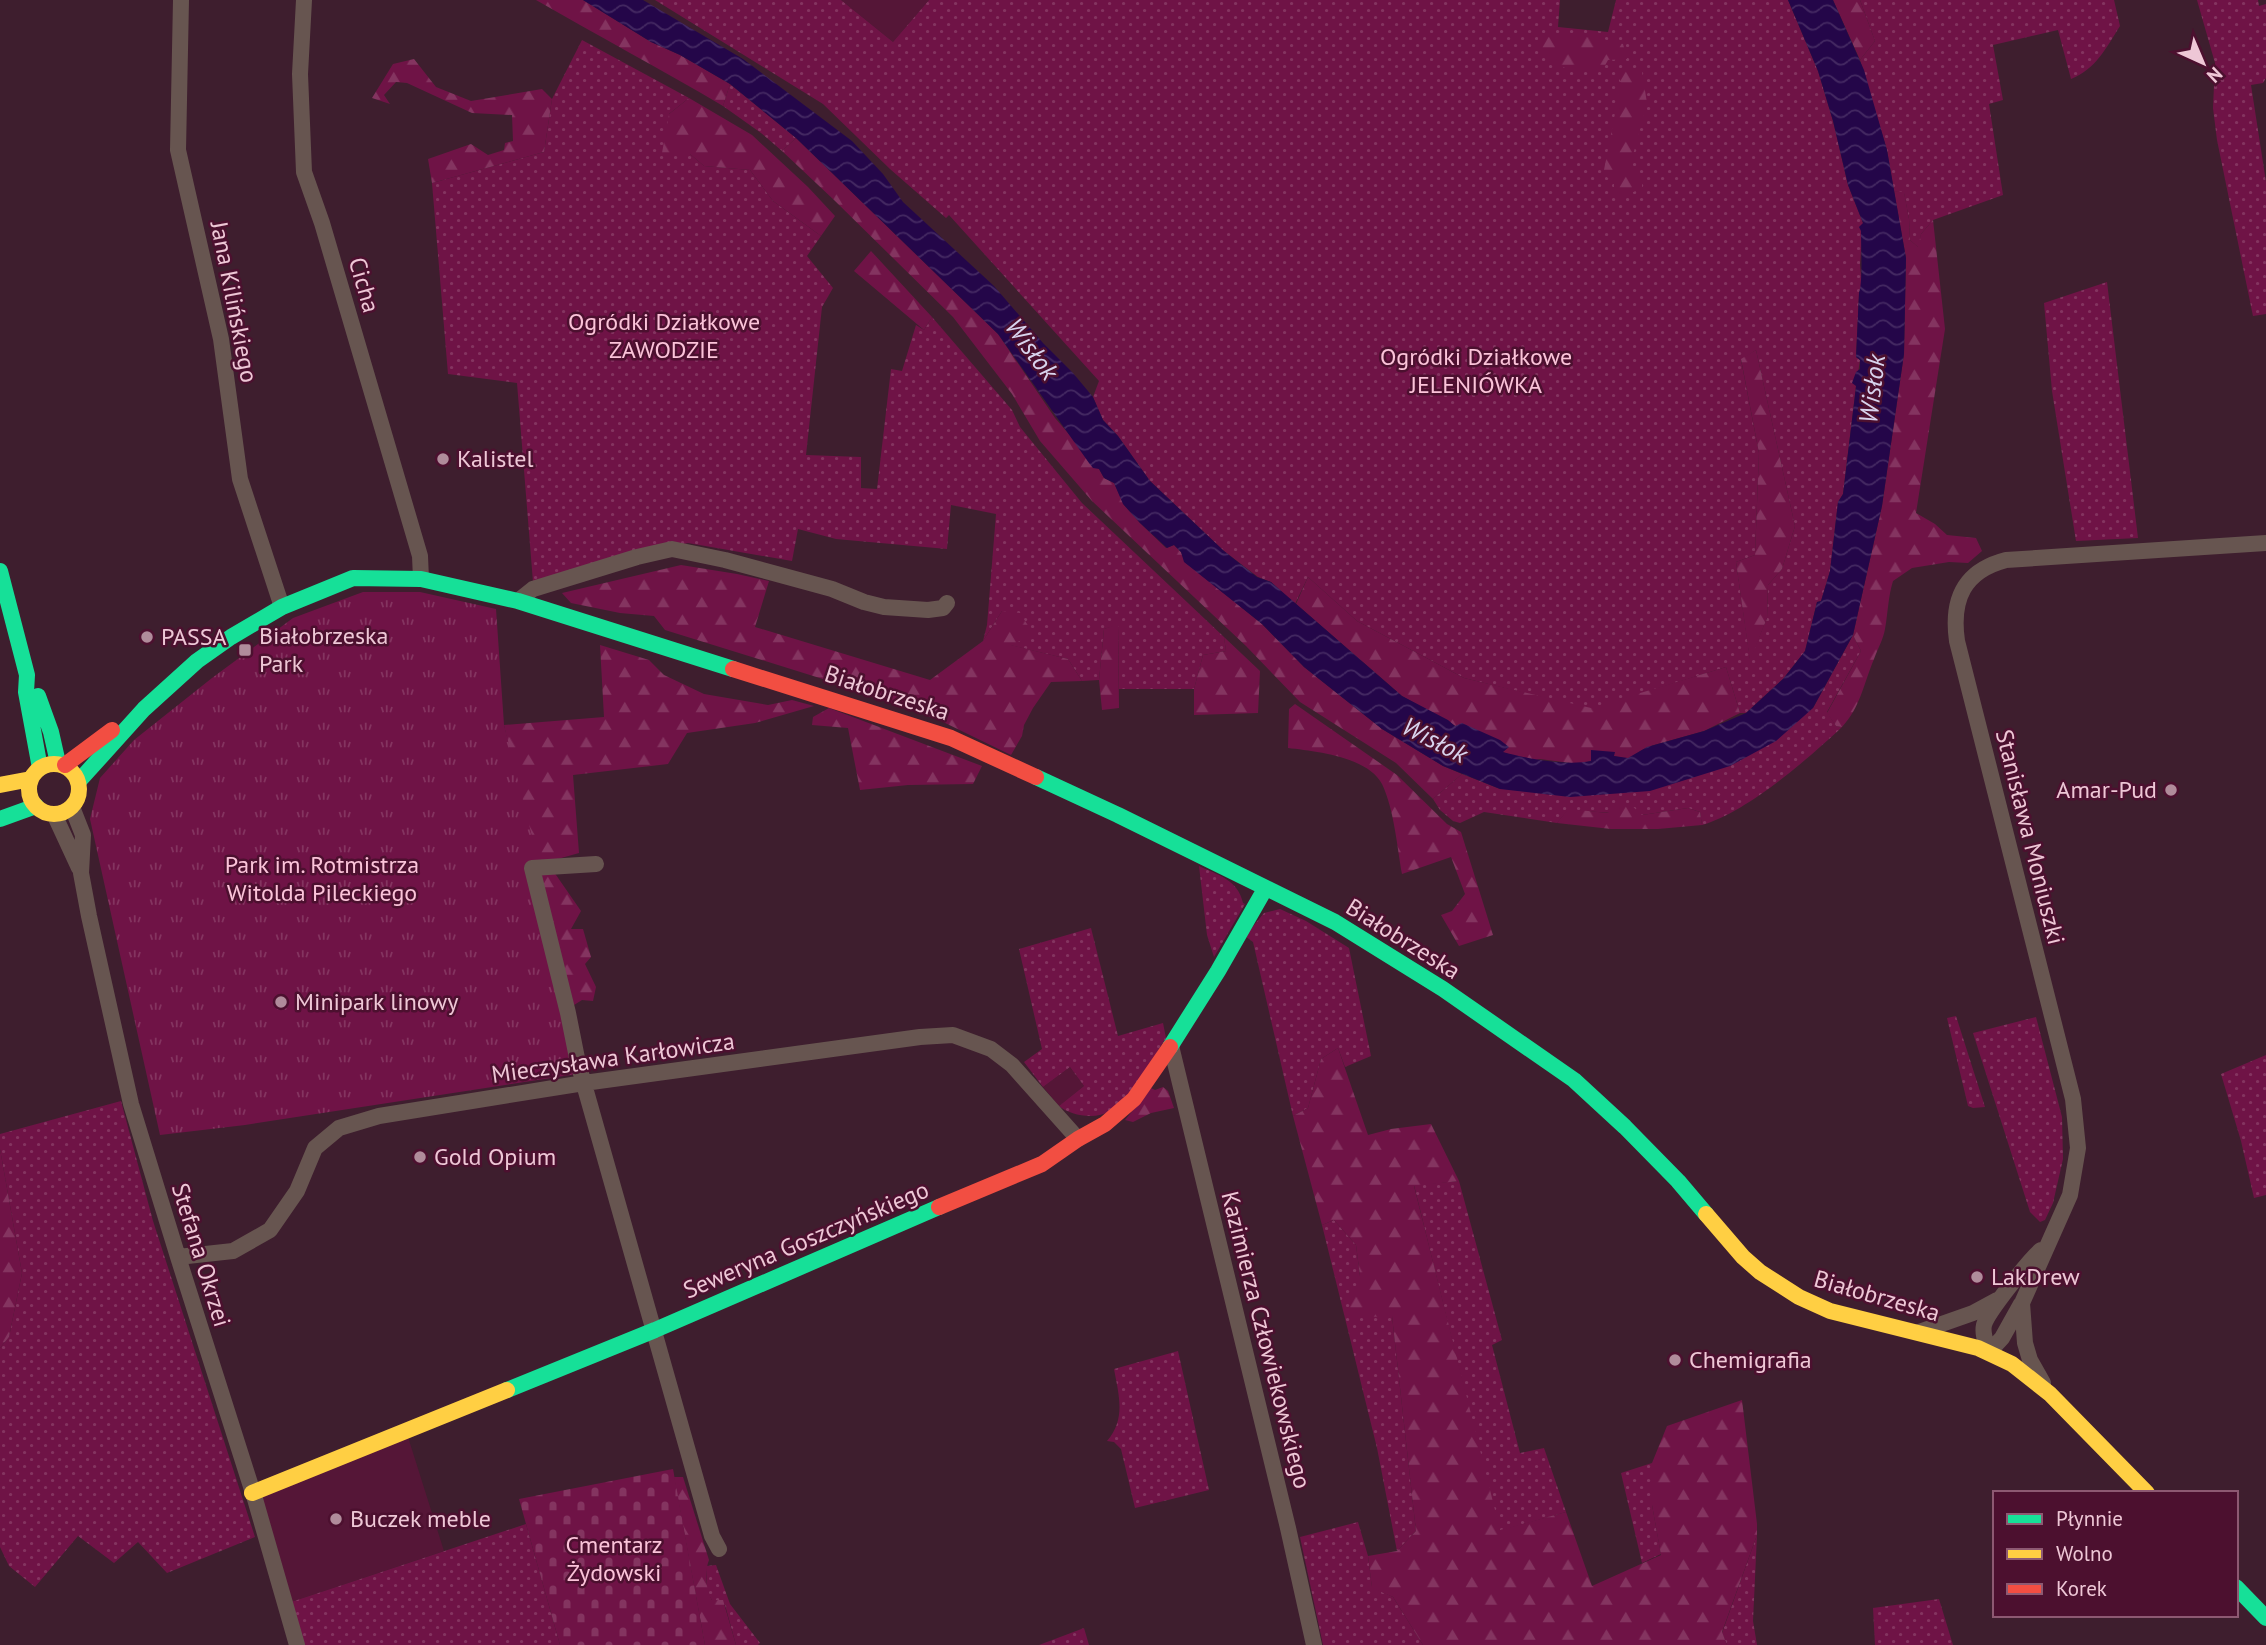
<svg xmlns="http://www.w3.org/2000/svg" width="2266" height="1645" viewBox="0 0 2266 1645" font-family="'PT Sans',sans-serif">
<defs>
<pattern id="grass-dots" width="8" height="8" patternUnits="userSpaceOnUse" patternTransform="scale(1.75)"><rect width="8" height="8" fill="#6f1346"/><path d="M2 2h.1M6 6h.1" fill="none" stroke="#843460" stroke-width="1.8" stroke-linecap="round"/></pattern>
<pattern id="forest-firs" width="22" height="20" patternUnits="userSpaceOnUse" patternTransform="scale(1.75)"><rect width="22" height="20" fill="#6f1346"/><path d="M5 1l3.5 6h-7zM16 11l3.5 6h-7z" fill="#843460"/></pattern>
<pattern id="cemetery-stones" width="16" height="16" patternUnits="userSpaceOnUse" patternTransform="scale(1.75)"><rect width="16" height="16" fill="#6f1346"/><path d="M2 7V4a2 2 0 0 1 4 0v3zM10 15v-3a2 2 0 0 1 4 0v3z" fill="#843460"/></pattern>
<pattern id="park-tufts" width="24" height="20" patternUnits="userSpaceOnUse" patternTransform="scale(1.75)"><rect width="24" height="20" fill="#6f1346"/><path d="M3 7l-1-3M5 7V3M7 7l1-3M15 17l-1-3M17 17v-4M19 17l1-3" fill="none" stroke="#843460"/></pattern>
<pattern id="water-waves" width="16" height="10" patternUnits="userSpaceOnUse" patternTransform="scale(1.75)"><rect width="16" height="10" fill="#240649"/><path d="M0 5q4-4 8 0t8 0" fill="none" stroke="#442962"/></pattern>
</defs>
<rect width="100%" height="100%" fill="#3e1e2e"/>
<path fill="#551637" d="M 841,0 L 929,0 L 893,42 Z
M 1070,1067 L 1084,1086 L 1059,1106 L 1043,1087 Z
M 408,1437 L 444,1551 L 285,1604 L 255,1499 Z"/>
<path fill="url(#grass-dots)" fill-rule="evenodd" d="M 655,0 L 841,0 L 893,42 L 929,0 L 1560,0 L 1558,27 L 1608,32 L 1616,0 L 1788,0 L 1818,71 L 1833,121 L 1848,185 L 1863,223 L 1860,265 L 1862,285 L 1859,293 L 1856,357 L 1860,360 L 1856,386 L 1843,494 L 1838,502 L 1830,571 L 1821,601 L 1817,602 L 1805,651 L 1783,679 L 1746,713 L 1740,713 L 1726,667 L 1591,709 L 1464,678 L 1357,621 L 1308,577 L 1295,604 L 1271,582 L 1258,577 L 1224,551 L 1150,481 L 1118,436 L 1103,420 L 1093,397 L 1099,381 L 949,215 L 946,218 L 890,169 L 823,104 ZM 1756,350 L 1795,526 L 1782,569 L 1768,585 L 1767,618 L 1750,659 L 1736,562 L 1755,555 L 1759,453 L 1741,360 Z
M 1860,0 L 2114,0 L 2120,26 C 2106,48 2096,69 2071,79 L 2058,30 L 1993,45 L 2003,100 L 1989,104 L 2003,195 L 1933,220 L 1921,234 L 1919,248 L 1910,240 L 1909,219 L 1904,193 L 1894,191 L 1887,150 L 1860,60 L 1875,41 Z
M 2197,0 L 2258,0 L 2259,6 L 2266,4 L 2266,78 L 2263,83 L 2251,85 L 2266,182 L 2266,314 L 2253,316 L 2217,140 L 2213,108 L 2215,63 Z
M 582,40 L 689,98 L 669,114 L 690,154 L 704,166 L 750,170 L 773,201 L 821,236 L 807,256 L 833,288 L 822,307 L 806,455 L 861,457 L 861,488 L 877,489 L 891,369 L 902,371 L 916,325 L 924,330 L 932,317 L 1012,410 L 1020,427 L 1082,503 L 1224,637 L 1226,651 L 1203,655 L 1194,689 L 1119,689 L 1118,625 L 1104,629 L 1099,680 L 1082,681 L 1068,659 L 1010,645 L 1002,611 L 983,641 L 987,625 L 996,514 L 951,505 L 947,549 L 836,539 L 798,529 L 792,561 L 688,543 L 533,582 L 517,383 L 448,374 L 432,183 L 544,152 L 552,99 Z
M 730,84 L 796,138 L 782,151 L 761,133 L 723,106 Z
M 2107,282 L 2138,538 L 2076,541 L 2052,391 L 2044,303 Z
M 1853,635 L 1861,651 L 1827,712 L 1836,726 L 1842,727 C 1808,759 1747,812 1702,825 L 1700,812 L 1688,808 L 1642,815 L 1568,810 L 1557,823 L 1484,812 L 1460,823 L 1453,821 L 1440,810 L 1433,799 L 1462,774 L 1500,789 L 1813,708 Z
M 1199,866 C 1218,875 1238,880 1243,903 L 1245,904 L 1214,957 L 1207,935 Z
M 1280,909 L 1306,921 L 1349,948 L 1371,1056 L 1345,1067 L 1338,1048 L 1321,1059 L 1308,1108 L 1293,1116 L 1253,942 L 1245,936 L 1264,913 Z
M 1091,928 L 1118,1036 L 1163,1023 L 1166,1038 C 1151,1060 1133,1097 1110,1111 C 1096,1120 1071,1116 1059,1106 L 1084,1086 L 1070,1067 L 1043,1087 L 1024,1062 L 1042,1049 L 1019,949 Z
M 1956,1016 L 1985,1107 L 1973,1108 L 1968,1106 L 1947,1018 Z
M 2036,1017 L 2062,1117 L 2063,1159 L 2053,1203 L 2045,1220 L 2040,1222 L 2030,1212 L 1973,1033 Z
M 2266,1055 L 2266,1195 L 2254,1198 L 2241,1141 L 2221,1074 Z
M 121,1101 L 153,1221 L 255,1537 L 167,1573 L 138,1542 L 114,1563 L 78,1536 L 35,1587 L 9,1566 L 0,1547 L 0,1348 L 9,1337 L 22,1273 L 0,1149 L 0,1134 Z
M 1459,1181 L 1502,1340 L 1492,1345 L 1520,1453 L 1544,1448 L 1566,1512 L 1499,1531 L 1414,1185 Z
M 1334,1220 L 1356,1245 L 1360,1276 L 1392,1316 L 1416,1531 L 1397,1551 L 1377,1448 L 1322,1225 Z
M 1178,1351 L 1209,1490 L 1135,1508 L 1121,1449 L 1114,1442 L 1107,1441 C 1126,1419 1119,1396 1114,1369 Z
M 1652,1463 L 1652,1505 L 1661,1554 L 1642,1563 L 1621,1473 Z
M 1358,1522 L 1368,1556 L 1372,1587 L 1393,1597 L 1423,1645 L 1323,1645 L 1300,1537 Z
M 526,1524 L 560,1645 L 297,1645 L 285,1604 Z
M 1757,1535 L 1753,1621 L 1757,1645 L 1727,1645 L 1722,1633 Z
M 716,1565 L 730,1604 L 760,1643 L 758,1645 L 736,1645 L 725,1605 L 712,1600 L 707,1592 L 706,1566 Z
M 1939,1599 L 1953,1645 L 1875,1645 L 1873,1608 Z
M 1084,1628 L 1089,1645 L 1039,1645 Z"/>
<path fill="url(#forest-firs)" d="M 536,0 L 583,0 L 651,42 L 680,55 L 730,84 L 723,106 C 661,69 598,36 536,0 Z
M 1833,0 L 1860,0 L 1875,41 L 1860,60 Z
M 1538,37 L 1595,37 L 1623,44 L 1627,59 L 1608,60 L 1602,71 L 1593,68 L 1577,74 L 1541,56 Z
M 414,59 L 436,87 L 471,101 L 542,89 L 552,99 L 544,152 L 432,183 L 428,159 L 471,144 L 488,155 L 504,150 L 505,143 L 513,141 L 512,115 L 472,113 L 407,83 L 396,82 L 384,95 L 390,104 L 372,98 L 393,64 Z
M 1641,66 L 1647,103 L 1630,166 L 1642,177 L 1642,188 L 1620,198 L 1614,191 L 1614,181 L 1603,175 L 1621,83 L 1618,74 Z
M 689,98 L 752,135 L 808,187 L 835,216 L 821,236 L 773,201 L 750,170 L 704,166 L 690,154 L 662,153 L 669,114 Z
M 796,138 L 998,334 L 1055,418 L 1099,469 L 1104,478 L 1114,483 L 1124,505 L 1140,523 L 1166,548 L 1174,545 L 1181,552 L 1185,562 L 1262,624 L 1304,667 L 1382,729 L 1443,766 L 1462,774 L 1433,799 L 1396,763 L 1300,702 L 1246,646 L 1092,501 L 1040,441 L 1012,394 L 953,317 L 834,200 L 782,151 Z
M 1894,191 L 1904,192 L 1909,219 L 1910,240 L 1918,247 L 1921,234 L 1933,220 L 1945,329 L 1916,513 L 1935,524 L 1947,535 L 1976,538 L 1982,551 L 1968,563 L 1949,562 L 1912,568 L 1893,581 C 1888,597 1888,612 1885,629 C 1883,640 1878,648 1874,659 C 1864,683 1860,708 1842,727 L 1836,726 L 1827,713 L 1861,651 L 1853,635 L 1882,506 L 1904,354 L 1906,258 Z
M 871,251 L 932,317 L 924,330 L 854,271 Z
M 1756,350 L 1795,526 L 1782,569 L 1768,585 L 1767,618 L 1750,661 L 1736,562 L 1755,555 L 1759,453 L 1741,359 Z
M 681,565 L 737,574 L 769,581 L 755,627 L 930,680 L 983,641 L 1002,611 L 1020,613 L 1034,635 L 1011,645 L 1068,659 L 1082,681 L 1051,682 L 1033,708 L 1024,725 L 1022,736 L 1011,755 L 939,720 L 826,680 L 665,630 L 654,616 L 620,613 L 571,603 L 562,593 Z
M 1308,577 L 1357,621 L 1464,678 L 1591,708 L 1726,667 L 1740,713 L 1704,731 L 1647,747 L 1628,759 L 1591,751 L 1591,761 L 1578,764 L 1540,759 L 1532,761 L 1502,752 L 1402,696 L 1296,604 Z
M 1118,624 L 1119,708 L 1102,710 L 1099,680 L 1104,629 Z
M 1224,637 L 1260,671 L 1258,713 L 1194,715 L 1194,689 L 1203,655 L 1226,651 Z
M 600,645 L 649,660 L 664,675 L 704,694 L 768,705 L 792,700 L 814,706 L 755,723 L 687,733 L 668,764 L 573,775 L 579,853 L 547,862 L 581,911 L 571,929 L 583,929 L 591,957 L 585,964 L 596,987 L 593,1001 L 582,1000 L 566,1010 L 504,725 L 604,717 Z
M 1295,704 L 1397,775 L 1447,824 L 1461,832 L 1493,935 L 1459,946 L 1441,915 L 1452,911 L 1465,894 L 1451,857 L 1402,874 C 1397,846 1394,809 1382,784 C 1368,757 1315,751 1288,748 L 1289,709 Z
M 829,708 L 982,766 L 973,784 L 908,785 L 860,790 L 848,728 L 812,725 L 813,717 Z
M 1630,804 L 1642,815 L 1688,808 L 1700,812 L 1702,825 L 1658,829 L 1611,829 L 1557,823 L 1568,809 L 1608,813 L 1614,807 Z
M 1338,1048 L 1368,1135 L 1391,1129 L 1431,1124 L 1459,1181 L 1414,1186 L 1500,1530 L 1566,1512 L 1592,1586 L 1661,1555 L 1652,1505 L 1652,1463 L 1667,1426 L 1742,1400 L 1757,1524 L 1757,1535 L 1722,1632 L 1727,1645 L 1423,1645 L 1393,1597 L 1372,1588 L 1368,1556 L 1397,1551 L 1416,1531 L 1392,1316 L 1346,1318 L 1360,1276 L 1356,1245 L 1334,1220 L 1322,1225 L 1293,1116 L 1308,1108 L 1321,1059 Z
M 1163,1087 L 1168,1091 L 1174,1108 L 1151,1113 L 1133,1122 L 1125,1120 L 1151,1088 L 1155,1090 Z
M 0,1149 L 22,1273 L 9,1337 L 0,1348 Z
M 674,1477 L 683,1477 L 709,1560 C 704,1572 706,1589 712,1600 L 723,1600 L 736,1645 L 705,1645 Z"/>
<path fill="url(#cemetery-stones)" d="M 673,1469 L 705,1645 L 560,1645 L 519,1499 Z"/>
<path fill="url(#park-tufts)" d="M 363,592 L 420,592 L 496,609 L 504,725 L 539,864 L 577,1074 L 245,1125 L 160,1135 L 90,819 L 100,778 L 134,740 L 212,678 L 293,618 Z"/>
<path fill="url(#water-waves)" d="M 583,0 L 643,0 L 743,59 L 852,141 L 883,174 L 903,202 L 994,286 L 1043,343 L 1073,373 L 1093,397 L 1103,420 L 1118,436 L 1150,481 L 1224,551 L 1257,577 L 1271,582 L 1402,696 L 1448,720 L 1455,726 L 1462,723 L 1500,740 L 1509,747 L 1503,752 C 1528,759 1566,766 1591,761 L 1591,750 L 1615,752 L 1614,756 L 1628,758 L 1647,747 L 1704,731 L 1746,713 L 1783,679 L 1805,651 L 1817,602 L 1821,601 L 1830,571 L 1838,502 L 1843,494 L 1855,395 L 1856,386 L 1852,383 L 1856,372 L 1860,369 L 1860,360 L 1856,357 L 1859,293 C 1863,282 1861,246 1861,231 L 1859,227 L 1863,223 L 1848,185 L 1833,121 L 1818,71 L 1788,0 L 1833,0 L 1864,70 L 1887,150 L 1906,258 L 1904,354 L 1882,506 L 1853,635 L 1813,708 L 1776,741 L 1730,766 L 1650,791 L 1570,797 L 1500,789 L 1443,766 L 1382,729 L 1304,667 L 1262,624 L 1184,562 L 1181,552 L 1174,545 L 1167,548 L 1140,523 L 1123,504 L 1114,483 L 1104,478 L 1099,469 L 1093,468 L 1089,463 L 998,334 L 796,138 L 730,84 L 680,55 L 651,42 Z"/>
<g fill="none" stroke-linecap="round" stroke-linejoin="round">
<path stroke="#675550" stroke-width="16" d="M 181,0 L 178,150 L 221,339 L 240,479 L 282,607
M 304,0 L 300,74 L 304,172 L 322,223 L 420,556 L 421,579
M 518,601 L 533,589 L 637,557 L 672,549 L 725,560 L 832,589 L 864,602 L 884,607 L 928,610 L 943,608 L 947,603
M 72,807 L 83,835 L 81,873 L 89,916 L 131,1104 L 178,1257 L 255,1499 L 297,1645
M 54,814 L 79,868
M 596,864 L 532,868 L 568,1013 L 578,1063 L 712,1536 L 719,1549
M 1171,1046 L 1288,1528 L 1314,1645
M 178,1257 L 233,1251 L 270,1230 L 297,1191 L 315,1148 L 339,1128 L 379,1116 L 584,1083 L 920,1037 L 953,1035 L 991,1049 L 1012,1065 L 1078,1139
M 2021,1304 L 2002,1338 L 1989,1352 C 1986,1343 1982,1334 1984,1325 C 1987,1313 2030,1259 2041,1250
M 1919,1332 L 1973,1313 L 1997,1300
M 2043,1383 L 2030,1360 L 2025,1343 L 2022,1303 L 2070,1195 L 2078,1148 L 2073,1099 L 1957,641 C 1951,599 1964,571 2006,560 L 2266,543"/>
<path stroke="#16e098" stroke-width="16" d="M 0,571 L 27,675 L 26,692 L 40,768
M 38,696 L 51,732 L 58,763
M 1036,777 L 1118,815 L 1335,922 L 1443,989 L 1574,1080 L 1625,1127 L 1678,1181 L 1706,1214
M 79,781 L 144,709 L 197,661 L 231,637 L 282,607 L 353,578 L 421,579 L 518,601 L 733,669
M 0,819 L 36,806
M 1170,1047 L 1218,971 L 1265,889
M 507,1390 L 655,1330 L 939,1207
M 2236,1587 L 2266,1618"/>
<path stroke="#ffcf43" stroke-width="16" d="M29 789a25 25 0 1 1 50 0a25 25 0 1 1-50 0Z
M 0,785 L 31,779
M 1706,1214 L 1743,1257 L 1760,1272 L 1799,1297 L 1830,1311 L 1978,1348 L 2012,1364 L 2050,1394 L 2147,1493
M 252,1493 L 507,1390"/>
<path stroke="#f24e42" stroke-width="16" d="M 733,669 L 951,738 L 1036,777
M 65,765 L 112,730
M 939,1207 L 1042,1164 L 1078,1139 L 1105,1124 L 1134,1099 L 1170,1047"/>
</g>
<g fill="#b08c9b" stroke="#4c102f" stroke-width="2.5">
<circle cx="443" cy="459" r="7"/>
<circle cx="147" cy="637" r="7"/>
<rect x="238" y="643" width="14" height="14" rx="3.5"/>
<circle cx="2171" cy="790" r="7"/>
<circle cx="281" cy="1002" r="7"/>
<circle cx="420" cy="1157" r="7"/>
<circle cx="1977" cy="1277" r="7"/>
<circle cx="1675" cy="1360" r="7"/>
<circle cx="336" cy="1519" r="7"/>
</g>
<g text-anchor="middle" stroke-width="5" stroke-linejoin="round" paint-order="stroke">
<g font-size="24" fill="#eec7d6" stroke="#4c102f">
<text transform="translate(364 285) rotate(74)" y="8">Cicha</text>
<text transform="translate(234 302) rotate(79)" y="8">Jana Kilińskiego</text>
<text transform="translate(887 693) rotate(18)" y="8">Białobrzeska</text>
<text transform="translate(2030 837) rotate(76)" y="8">Stanisława Moniuszki</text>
<text transform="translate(1403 939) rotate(32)" y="8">Białobrzeska</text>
<text transform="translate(613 1058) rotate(-8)" y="8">Mieczysława Karłowicza</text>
<text transform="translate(806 1240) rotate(-23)" y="8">Seweryna Goszczyńskiego</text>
<text transform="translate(201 1255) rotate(73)" y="8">Stefana Okrzei</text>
<text transform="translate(1877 1296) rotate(16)" y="8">Białobrzeska</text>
<text transform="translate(1266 1340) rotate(76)" y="8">Kazimierza Człowiekowskiego</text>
</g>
<g font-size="24" fill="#fbc3d9" stroke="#4c102f">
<text x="664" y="330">Ogródki Działkowe<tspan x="664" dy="28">ZAWODZIE</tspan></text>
<text x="1476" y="365">Ogródki Działkowe<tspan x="1476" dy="28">JELENIÓWKA</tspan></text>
<text x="322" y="873">Park im. Rotmistrza<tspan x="322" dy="28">Witolda Pileckiego</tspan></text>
<text x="614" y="1553">Cmentarz<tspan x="614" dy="28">Żydowski</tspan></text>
</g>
<g font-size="24" fill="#eec7d6" stroke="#4c102f" text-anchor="start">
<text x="457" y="467">Kalistel</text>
<text x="259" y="644">Białobrzeska<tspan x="259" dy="28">Park</tspan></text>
<text x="161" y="645">PASSA</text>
<text x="2157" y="798" text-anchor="end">Amar-Pud</text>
<text x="295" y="1010">Minipark linowy</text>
<text x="434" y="1165">Gold Opium</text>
<text x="1991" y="1285">LakDrew</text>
<text x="1689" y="1368">Chemigrafia</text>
<text x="350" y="1527">Buczek meble</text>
</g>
<g font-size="26" font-style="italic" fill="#d8d4ee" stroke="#4c102f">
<text transform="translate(1032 349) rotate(53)" y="9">Wisłok</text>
<text transform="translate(1872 389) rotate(-83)" y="9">Wisłok</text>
<text transform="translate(1435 740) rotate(27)" y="9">Wisłok</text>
</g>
</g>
<rect x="1993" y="1491" width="245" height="126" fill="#4c102f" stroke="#8d5972" stroke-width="2"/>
<rect x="2007" y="1514" width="35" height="10" fill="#16e098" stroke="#8d5972" stroke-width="2"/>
<text x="2056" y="1526" font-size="21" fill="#eec7d6">Płynnie</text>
<rect x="2007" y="1549" width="35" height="10" fill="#ffcf43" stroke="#8d5972" stroke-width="2"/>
<text x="2056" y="1561" font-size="21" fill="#eec7d6">Wolno</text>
<rect x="2007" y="1584" width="35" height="10" fill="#f24e42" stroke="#8d5972" stroke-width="2"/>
<text x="2056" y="1596" font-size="21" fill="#eec7d6">Korek</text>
<g transform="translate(2203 63) rotate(136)" stroke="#4c102f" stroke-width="5" paint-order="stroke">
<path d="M0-5L12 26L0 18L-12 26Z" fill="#eec7d6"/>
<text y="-10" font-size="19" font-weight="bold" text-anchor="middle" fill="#eec7d6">N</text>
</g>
</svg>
